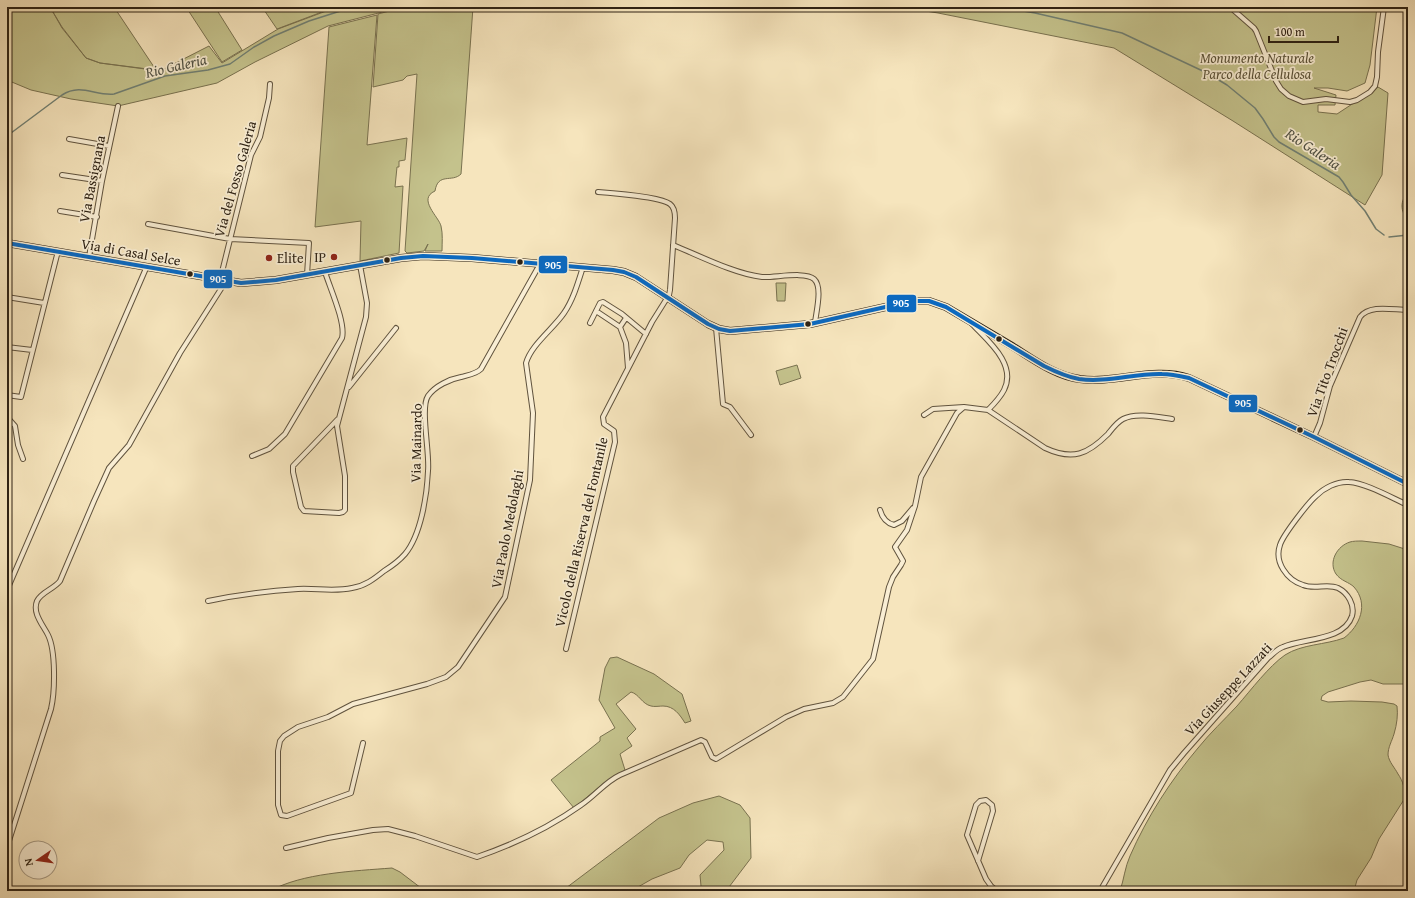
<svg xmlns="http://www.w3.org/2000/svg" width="1415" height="898" viewBox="0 0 1415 898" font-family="'Gentium Book Plus',serif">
<rect width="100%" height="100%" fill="#f6e5bd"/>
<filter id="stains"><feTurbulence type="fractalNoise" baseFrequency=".005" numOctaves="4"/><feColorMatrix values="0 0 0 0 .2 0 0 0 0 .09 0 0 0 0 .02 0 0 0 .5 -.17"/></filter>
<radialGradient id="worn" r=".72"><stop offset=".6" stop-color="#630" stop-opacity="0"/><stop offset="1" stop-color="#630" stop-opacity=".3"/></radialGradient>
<path fill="#c4c28c" stroke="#797250" d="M 7,7 L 50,7 L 62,28 L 86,58 L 100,63 L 160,71 L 209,46 L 222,63 L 278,29 L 337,7 L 402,7 L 328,26 L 255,62 L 217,83 L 118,106 L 71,99 L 31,90 L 7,80 Z
M 50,7 L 114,7 L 156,70 L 100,63 L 86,58 L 62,27 Z
M 186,7 L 215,7 L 242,50 L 222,62 Z
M 262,7 L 335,7 L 277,29 Z
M 405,7 L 473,7 L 461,174 C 452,183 438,172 435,191 C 417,199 439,217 441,226 C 443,234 442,243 442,251 L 425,251 L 428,244 L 424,251 L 407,253 L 405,251 L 417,74 L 407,76 L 403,80 L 373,87 L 378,14 Z
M 901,7 L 1377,7 L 1370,65 L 1365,83 L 1347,91 L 1328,88 L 1314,88 L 1336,95 L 1335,105 L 1318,105 L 1318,112 L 1337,114 L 1378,87 L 1388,93 L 1382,175 L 1365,205 L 1233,121 L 1114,48 L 938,13 Z
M 377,15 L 367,145 L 407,138 L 405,160 L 399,161 L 399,167 L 397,167 L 395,187 L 403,186 L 399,253 L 360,261 L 361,221 L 315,227 L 329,27 Z
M 1408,193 L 1408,219 C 1400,212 1400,200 1408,193 Z
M 776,283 L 786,283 L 785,301 L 777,301 Z
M 797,365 L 801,378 L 780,385 L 776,371 Z
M 1362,541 L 1389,544 L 1408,550 L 1408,684 L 1383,684 L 1371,680 L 1360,682 L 1328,692 L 1322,696 L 1321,700 L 1328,702 L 1351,701 L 1382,702 L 1394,704 L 1397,706 C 1398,715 1397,724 1394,734 C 1392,741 1388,747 1388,755 C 1389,762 1395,768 1398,774 C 1403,781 1405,789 1405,798 L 1379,839 L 1371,858 L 1357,880 L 1354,891 L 1120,891 C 1124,879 1125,867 1130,856 C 1147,817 1171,780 1198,748 C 1210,733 1224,720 1237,706 C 1251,690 1269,666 1285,655 C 1302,644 1325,645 1344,638 C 1360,626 1369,604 1354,587 C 1349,582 1341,581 1336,574 C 1328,562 1337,546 1350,542 C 1353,541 1358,541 1362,541 Z
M 617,657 L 654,674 L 682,694 L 691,721 L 685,723 C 680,715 674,706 663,706 C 660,706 654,707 651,706 C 642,704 639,694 631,692 L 616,704 L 636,729 L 627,738 L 632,746 L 620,754 L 625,770 L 605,782 L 574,808 L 551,780 L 600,741 L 600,737 L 615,728 L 599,700 L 605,668 L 610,658 Z
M 719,796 L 740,805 L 750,818 L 751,858 L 726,891 L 706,891 L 701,886 L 700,875 L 724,850 L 723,842 L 707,840 L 689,855 L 680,868 L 652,879 L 631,891 L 562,891 L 659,818 L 693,803 Z
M 392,868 L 400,872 L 425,891 L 270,891 C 302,873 354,871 392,868 Z"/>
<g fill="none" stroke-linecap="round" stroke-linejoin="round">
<path stroke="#718074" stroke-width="1.5" d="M 999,7 L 1035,13 L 1122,33 L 1207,73 L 1227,85 L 1255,108 L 1263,119 L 1274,137 L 1279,142 L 1339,177 L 1343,182 L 1351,195 L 1365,211 L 1376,229 L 1384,235
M 7,136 L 62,95 C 81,83 95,96 114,94 L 165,76 L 208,70 L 230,64 L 254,47 L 274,36 L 309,21 L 353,7
M 1389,237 L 1408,235"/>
<g stroke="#60533e" stroke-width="6">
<path id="street" d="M 1230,7 L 1254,28 L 1256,31 L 1276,81 L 1281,89 L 1289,96 L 1303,102 L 1326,99 L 1350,102 L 1357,100 L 1370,92 L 1375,86 L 1377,77 L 1378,52 L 1384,7
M 69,139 L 109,146
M 62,175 L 102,181
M 60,211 L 97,217
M 148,224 L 230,239 L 309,243 L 307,275
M 673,245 C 700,256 735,274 762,277 C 774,278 805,271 814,279 C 823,287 816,312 815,323
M 89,257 L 102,181 L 118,106
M 220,280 L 251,155 L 260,137 L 269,98 L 270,84
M 7,297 L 44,303
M 596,311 L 620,327
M 626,318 L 620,327 L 626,343 L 628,368
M 590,323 L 600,303 L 603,302 L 622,314 L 646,334
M 716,328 L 723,404 L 730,407 L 751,435
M 7,347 L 32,350
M 349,387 L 396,328
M 7,395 L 21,397 L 58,251
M 988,410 L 1045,448 C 1073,461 1088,454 1108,434 C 1112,429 1117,422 1123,419 C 1136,412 1158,417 1172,419
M 924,415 L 933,409 L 964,407
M 7,417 L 15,426 L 18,445 L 23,459
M 338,419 L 293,466 L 293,472 L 301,507 L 304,511 L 339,513 L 343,512 L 345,510 L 345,476 L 337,426 L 366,317 L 367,303 L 360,265
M 1314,437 L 1320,423 L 1330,386 L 1360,317 C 1370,304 1393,310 1408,310
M 252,456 L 269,449 L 285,434 L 342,338 C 346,323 330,288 325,272
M 880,510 C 882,517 886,523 894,525 L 902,521 L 913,508
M 7,590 L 147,266
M 208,601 C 237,595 268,591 298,589 C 316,588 334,592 352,588 C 365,586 374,579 384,571 C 392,566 399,561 405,554 C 421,535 427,495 428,471 C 430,453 420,408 428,396 C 435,386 450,379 461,377 C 468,375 476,374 481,369 L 540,264
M 566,649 L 615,442 L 614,431 L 604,424 L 603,417 L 652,322 L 669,295 L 670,290 L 675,218 C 675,213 674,207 670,204 C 661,197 612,193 598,192
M 363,743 L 351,793 L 287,816 L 281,815 L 278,805 L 278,751 L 280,741 L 284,736 L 298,727 L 328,717 L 353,704 L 427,684 L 446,677 L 458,667 L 505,597 L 530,480 L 533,413 L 526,363 C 531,345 553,329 564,313 C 573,300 578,283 583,267
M 7,847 L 51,709 C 55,692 56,651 48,635 C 43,625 32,613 37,601 C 41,592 54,589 60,581 L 94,501 L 109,468 L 129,445 L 180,353 L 226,281
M 286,848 L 328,838 L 373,830 L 388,829 L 415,836 L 477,857 C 512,845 550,827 581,805 C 595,796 605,782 620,775 L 701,740 L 705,742 L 712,757 L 716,759 L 786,717 L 804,709 L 833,703 L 843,697 L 873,659 L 889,587 L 893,577 L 901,565 L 903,561 L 895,547 L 907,530 L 915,506 L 921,477 L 957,413 L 964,407 L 988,410 C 994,404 1000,398 1004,390 C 1017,364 988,341 972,324
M 978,861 L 993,811 L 992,805 L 986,800 L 980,801 L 976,805 L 967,835 L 986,879 L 991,886 L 997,891
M 1100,891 L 1170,770 L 1184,753 L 1268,658 C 1273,654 1277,649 1283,647 C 1303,638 1344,641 1352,616 C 1355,605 1348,593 1338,588 C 1327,583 1315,590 1303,585 C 1287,580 1274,562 1280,545 C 1283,535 1308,503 1316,496 C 1324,488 1337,481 1349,482 C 1366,483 1392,498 1408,505"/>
</g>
<g stroke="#2e2214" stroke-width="8">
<path id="secondary" d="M 7,243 L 241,283 L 276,280 L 401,258 L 423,256 L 472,258 L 613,270 L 624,272 L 636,277 L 708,324 L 719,329 L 730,331 L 810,324 L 912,301 L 929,301 L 946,307 C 968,320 990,333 1012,346 C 1033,359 1055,376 1080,379 C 1117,384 1153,366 1189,378 L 1314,437 L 1408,484"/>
</g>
<use href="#street" stroke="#f9eed4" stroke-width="4"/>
<use href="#secondary" stroke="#f9eed4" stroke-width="5.5"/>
<g stroke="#f9eed4" stroke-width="7">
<path id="bus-1" d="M 7,243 L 241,283 L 276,280 L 401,258 L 423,256 L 472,258 L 613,270 L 624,272 L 636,277 L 708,324 L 719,329 L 730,331 L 810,324 L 912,301 L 929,301 L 946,307 L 1044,366 C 1056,372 1067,377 1079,379 C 1107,383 1134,373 1162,374 C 1171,374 1180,376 1189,378 L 1314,437 L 1408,484"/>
</g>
<use href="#bus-1" stroke="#0c69bf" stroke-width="4"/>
</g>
<g fill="#8f2418" stroke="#f9eed4" stroke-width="1.5">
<circle cx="334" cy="257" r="4"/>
<circle cx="269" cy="258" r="4"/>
</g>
<g fill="#2e2214" stroke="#f9eed4" stroke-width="1.5">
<circle cx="387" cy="260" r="3.5"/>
<circle cx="520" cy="262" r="3.5"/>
<circle cx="190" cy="274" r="3.5"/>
<circle cx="808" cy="324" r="3.5"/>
<circle cx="999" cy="339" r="3.5"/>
<circle cx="1300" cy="430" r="3.5"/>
</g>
<g text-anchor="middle" stroke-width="3.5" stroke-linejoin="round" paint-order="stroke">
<g font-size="14" font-style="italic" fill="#5b5238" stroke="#f9eed4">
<text x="1257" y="63">Monumento Naturale<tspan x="1257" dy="16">Parco della Cellulosa</tspan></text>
</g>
<g font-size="14" fill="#2e2214" stroke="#f9eed4">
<text transform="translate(92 179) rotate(-79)" y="5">Via Bassignana</text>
<text transform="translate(235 179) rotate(-74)" y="5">Via del Fosso Galeria</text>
<text transform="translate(131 252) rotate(10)" y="5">Via di Casal Selce</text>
<text transform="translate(1327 372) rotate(-70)" y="5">Via Tito Trocchi</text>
<text transform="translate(416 443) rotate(-89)" y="5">Via Mainardo</text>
<text transform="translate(507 529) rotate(-79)" y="5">Via Paolo Medolaghi</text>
<text transform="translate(581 532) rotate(-77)" y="5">Vicolo della Riserva del Fontanile</text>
<text transform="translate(1228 689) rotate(-47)" y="5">Via Giuseppe Lazzati</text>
</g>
<g font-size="14" fill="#2e2214" stroke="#f9eed4" text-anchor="end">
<text x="326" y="262">IP</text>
<text x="277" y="263" text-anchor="start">Elite</text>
</g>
<g font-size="15" font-style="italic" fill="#4f5144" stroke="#f9eed4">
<text transform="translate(176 66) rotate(-13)" y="5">Rio Galeria</text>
<text transform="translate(1313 149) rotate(33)" y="5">Rio Galeria</text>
</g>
</g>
<g stroke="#f9eed4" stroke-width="1.5">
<rect x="538" y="255" width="30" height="19" rx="4" fill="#0c69bf"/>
<rect x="203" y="269" width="30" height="20" rx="4" fill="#0c69bf"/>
<rect x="886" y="294" width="31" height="19" rx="4" fill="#0c69bf"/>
<rect x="1228" y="394" width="30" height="19" rx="4" fill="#0c69bf"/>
</g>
<g font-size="11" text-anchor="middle" font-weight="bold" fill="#fff">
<text x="553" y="269">905</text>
<text x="218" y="283">905</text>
<text x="901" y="307">905</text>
<text x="1243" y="407">905</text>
</g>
<rect width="1415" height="898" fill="none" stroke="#f6e5bd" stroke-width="24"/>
<rect x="8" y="8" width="1399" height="882" fill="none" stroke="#2e2214" stroke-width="2"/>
<rect x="12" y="12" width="1391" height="874" fill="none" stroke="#2e2214"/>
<g transform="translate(38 860) rotate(257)"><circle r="19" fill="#f9eed4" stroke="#a89c87"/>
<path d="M0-3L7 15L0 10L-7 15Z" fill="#8f2418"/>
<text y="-6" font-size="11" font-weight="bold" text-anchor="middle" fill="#2e2214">N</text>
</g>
<path d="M1269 36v6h69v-6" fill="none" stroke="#2e2214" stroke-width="2"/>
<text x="1275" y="36" font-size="12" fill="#2e2214" stroke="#f9eed4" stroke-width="3" paint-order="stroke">100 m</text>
<rect width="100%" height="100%" filter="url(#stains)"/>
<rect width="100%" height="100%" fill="url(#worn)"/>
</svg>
